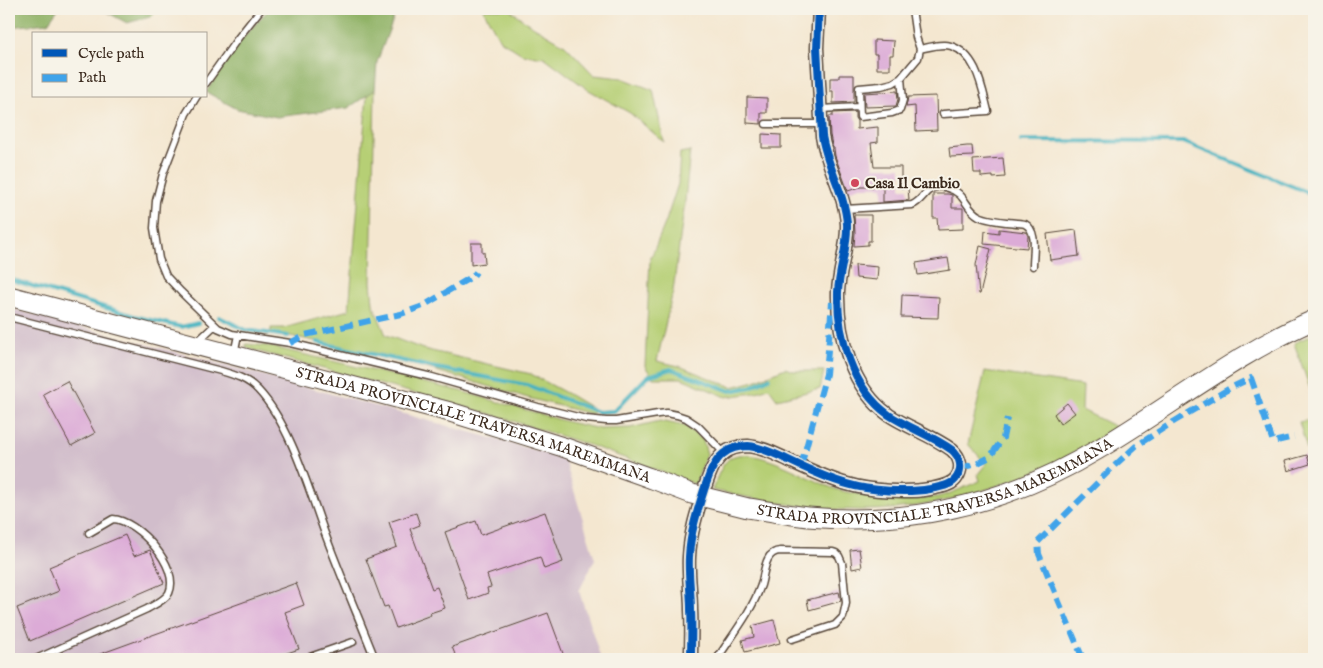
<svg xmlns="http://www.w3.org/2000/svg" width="1323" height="668" viewBox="0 0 1323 668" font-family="'IM FELL English',serif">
<rect width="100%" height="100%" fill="#f7f3e8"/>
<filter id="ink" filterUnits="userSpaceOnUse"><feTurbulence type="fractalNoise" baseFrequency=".02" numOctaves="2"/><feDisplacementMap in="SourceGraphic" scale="10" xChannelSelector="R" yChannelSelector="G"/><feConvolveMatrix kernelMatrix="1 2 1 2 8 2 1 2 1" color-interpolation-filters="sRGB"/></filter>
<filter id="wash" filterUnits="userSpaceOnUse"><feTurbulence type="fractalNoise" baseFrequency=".0096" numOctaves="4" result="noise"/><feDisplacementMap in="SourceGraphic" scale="20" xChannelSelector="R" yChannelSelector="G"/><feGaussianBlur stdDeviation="1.12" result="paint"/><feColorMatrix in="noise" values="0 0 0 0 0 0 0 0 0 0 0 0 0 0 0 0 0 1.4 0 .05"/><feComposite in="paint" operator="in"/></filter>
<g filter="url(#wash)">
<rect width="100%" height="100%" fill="#f4e7d0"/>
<path fill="#d1bdcb" d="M 9,308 L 248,371 L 564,458 L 595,559 L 579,591 L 601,659 L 9,659 Z"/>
<path fill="#b6cf74" stroke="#787c49" d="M 483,9 L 509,9 L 529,24 L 565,45 L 594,75 L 622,78 L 653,90 L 664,142 L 630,113 L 587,89 L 544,57 L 522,54 L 500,40 Z
M 375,90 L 371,282 L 373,304 L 386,335 L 423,349 L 531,374 L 568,394 L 595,410 L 591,414 L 528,398 L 383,355 L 271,332 L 271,328 L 284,328 L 349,310 L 367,95 Z
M 690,151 L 685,201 L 673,291 L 657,361 L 679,366 L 732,387 L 755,381 L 785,368 L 794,371 L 824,371 L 820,389 L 777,399 L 769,388 L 754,393 L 726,397 L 681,378 L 653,378 L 645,366 L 650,260 L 666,221 L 678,184 L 680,153 Z
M 1314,334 L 1314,400 L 1294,343 Z
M 246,344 L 268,346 L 460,391 L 568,422 L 600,429 L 630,428 L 660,421 L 685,426 L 703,440 L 707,454 L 695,484 L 589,445 L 491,414 L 257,351 L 246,347 Z
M 985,371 L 1083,386 L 1082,410 L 1116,427 C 1094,441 1071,455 1047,466 C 989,492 923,511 859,510 C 809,510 761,500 712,490 C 717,479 722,460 734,456 C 760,448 810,480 835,489 C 840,491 847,492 853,493 C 880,498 910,502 937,497 C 952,494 966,486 980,481 L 978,474 L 986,464 L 968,444 Z
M 1314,419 L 1314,473 L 1299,422 Z"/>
<path fill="#90b266" stroke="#666e42" d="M 9,9 L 58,9 L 48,23 L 9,27 Z
M 101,9 L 158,9 L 150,17 L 127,23 Z
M 269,9 L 397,9 L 377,62 L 375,90 L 348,108 L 277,117 L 237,109 L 206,92 L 239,42 Z"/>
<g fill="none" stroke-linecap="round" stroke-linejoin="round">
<path stroke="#44b2c0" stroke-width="4" d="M 1021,141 L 1183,142 L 1314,195
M 9,279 L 134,316 L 181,327 L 198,323
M 219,317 L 246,330 L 288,336
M 317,342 L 431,367 L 527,385 L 598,412 L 614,411 L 648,376 L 671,369 L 730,391 L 751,387 L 769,378"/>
</g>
<g id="blocks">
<path fill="#dcabd7" d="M 874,40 L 894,41 L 893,55 L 890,55 L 890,69 L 877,69 L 877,54 L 874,54 Z
M 839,75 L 854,75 L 854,102 L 833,103 L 833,91 L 830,91 L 830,78 L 839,78 Z
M 897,91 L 898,99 L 896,106 L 865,107 L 864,93 Z
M 936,96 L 937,130 L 916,131 L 915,106 L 906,107 L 908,97 Z
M 747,97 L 767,98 L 767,113 L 761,113 L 761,124 L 747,123 Z
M 855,112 L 855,118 L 857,121 L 857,129 L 878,127 L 878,142 L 871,143 L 874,167 L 901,167 L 901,188 L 908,188 L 909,200 L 883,202 L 883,187 L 860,187 L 848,191 L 835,156 L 834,148 L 833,148 L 832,145 L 830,135 L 829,116 L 833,116 L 833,113 Z
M 762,134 L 781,135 L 781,148 L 762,148 Z
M 967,146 L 972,146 L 973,156 L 950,157 L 949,148 Z
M 1003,158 L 1005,177 L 993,178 L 993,176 L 981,177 L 981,173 L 974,173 L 973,160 Z
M 933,194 L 948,194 L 952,195 L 952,208 L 963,208 L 963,229 L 938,230 L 937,218 L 933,218 Z
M 854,215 L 871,215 L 871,241 L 868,241 L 868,245 L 854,246 L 855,233 Z
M 999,229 L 1026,232 L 1028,236 L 1027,248 L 984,244 L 985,231 L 999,233 Z
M 1076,230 L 1079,256 L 1050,260 L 1047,234 Z
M 471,243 L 482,243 L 482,252 L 484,252 L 485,263 L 471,265 Z
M 980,246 L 991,249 L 980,294 L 979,294 L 976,265 Z
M 948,258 L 950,270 L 918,275 L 916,263 Z
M 855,265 L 878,267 L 877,280 L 856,278 Z
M 902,295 L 939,297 L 938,318 L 901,317 Z
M 67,381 L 95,433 L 71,446 L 43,394 Z
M 1067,403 L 1075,413 L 1060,424 L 1054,414 Z
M 1307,455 L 1310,464 L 1288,471 L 1285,461 Z
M 545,512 L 563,562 L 544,569 L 540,557 L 487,575 L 491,587 L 487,588 L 488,593 L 469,600 L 445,532 L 476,521 L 481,535 Z
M 416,513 L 420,525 L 410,529 L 432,589 L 437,587 L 445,608 L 430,613 L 431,615 L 396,628 L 388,606 L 384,607 L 366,559 L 397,547 L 389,522 Z
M 125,535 L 134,556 L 150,550 L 164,583 L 30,641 L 17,608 L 59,591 L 49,567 Z
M 859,549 L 862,567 L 852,569 L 850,550 Z
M 296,583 L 304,605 L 285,612 L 299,649 L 270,659 L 89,659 L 89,658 Z
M 839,592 L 841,601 L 809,610 L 807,600 Z
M 548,613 L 565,659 L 457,659 L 452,647 Z
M 774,620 L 780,643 L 745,652 L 742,640 L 754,637 L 752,626 Z"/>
</g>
</g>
<g filter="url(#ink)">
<use href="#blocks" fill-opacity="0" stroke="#574639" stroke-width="1"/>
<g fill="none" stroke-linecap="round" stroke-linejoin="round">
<g stroke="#574639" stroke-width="9">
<path id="lane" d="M 920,49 C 930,47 942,43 951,46 C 977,54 982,88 988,111 L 943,114
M 901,78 L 903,100 L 900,110 L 892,113 L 860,117 L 859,88 L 881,86 L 893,83 L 901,78 L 918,58 L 920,49 L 916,37 L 912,9
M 206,83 L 238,38 L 261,9
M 197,96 L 186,114 L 163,174 L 156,201 L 154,228 L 159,259 L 166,276 L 181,292 L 218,328 L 232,334 L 290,343 L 432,377 L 538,407 L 586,419 L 606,421 L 616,421 L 658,414 L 667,413 L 677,415 L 686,418 L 698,426 L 724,453
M 820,109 L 859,107
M 766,124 L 821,124
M 845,209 L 912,205 C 923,201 925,188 937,187 C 941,186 945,187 948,188 C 966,193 965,209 979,216 C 991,222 1012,222 1025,224 C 1038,231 1033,253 1033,266
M 9,317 L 221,371 C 235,375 248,379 258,390 C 290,424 308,487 324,531 C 340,574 358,616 375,659
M 196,343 L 215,325
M 234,354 L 238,335
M 36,659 L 147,609 C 154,605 165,600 169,593 C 181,567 137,520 113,519 L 89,533
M 304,659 L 353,642
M 717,659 C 732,636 752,611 761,585 C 765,572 764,552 780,551 L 833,552 L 836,553 L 839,556 L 842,563 L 846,603 L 843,617 L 835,625 L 792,639"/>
</g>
<g stroke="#574639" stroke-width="15">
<path id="street" d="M 691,659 C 691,643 692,626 691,610 C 691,592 688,575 689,557 C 690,534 697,512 704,490 C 708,478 713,462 723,454 C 730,448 739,446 748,446 C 761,447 773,453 784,458 C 805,468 825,478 847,484 C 870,491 908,493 930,489 C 939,487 952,486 957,477 C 963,468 960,457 952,450 C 933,436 909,428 889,415 C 852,389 837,335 838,292 C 839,270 848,247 847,224 C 845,193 827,167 822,136 L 817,48 L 819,9"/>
</g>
<g stroke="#574639" stroke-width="21">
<g id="primary">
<path id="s1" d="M 9,296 L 450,412 L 563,447 L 650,478"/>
<path id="s2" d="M 748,508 C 768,511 788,515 808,517 C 911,526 1009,503 1097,450 C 1170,407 1237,353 1314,320"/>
</g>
</g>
<use href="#lane" stroke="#fff" stroke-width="6"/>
<use href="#street" stroke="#fff" stroke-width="12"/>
<use href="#primary" stroke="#fff" stroke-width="19"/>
<g stroke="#574639" stroke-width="21" stroke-linecap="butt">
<path id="primary-bridge" d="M 650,478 L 692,494 L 748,508"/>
</g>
<use href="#primary-bridge" stroke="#fff" stroke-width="19"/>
<path stroke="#3fa3ea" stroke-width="6" stroke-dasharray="12 6" stroke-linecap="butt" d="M 290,343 L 305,335 L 401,314 L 423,306 L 473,276 L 476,272
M 801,466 L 826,374 L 832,302
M 960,468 L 976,464 L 990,457 L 1003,438 L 1007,418
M 1083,659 L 1039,554 L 1038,542 L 1113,467 L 1136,446 L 1175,421 L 1230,388 L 1251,378 L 1273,442 L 1294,437"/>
<g stroke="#f7f3e8" stroke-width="11">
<path id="cycleway" d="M 691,659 C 691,643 692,626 691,610 C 691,592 688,575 689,557 C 690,534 697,512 704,490 C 708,478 713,462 723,454 C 730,448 739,446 748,446 C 761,447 773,453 784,458 C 805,468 825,478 847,484 C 870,491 908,493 930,489 C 939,487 952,486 957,477 C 963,468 960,457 952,450 C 933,436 909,428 889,415 C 852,389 837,335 838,292 C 839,270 848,247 847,224 C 845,193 827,167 822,136 L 817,48 L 819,9"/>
</g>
<use href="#cycleway" stroke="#0057b8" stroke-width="8"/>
</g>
</g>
<circle fill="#d1495b" stroke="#f7f3e8" stroke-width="2" cx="855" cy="183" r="5"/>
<g text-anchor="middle" stroke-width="4" stroke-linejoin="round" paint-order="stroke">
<g font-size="15" font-weight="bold" fill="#3b2a1e" stroke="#f7f3e8" text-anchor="start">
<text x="865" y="188">Casa Il Cambio</text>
</g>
<g font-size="15" fill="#3b2a1e" stroke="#f7f3e8">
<text dy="5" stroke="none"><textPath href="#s1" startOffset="482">STRADA PROVINCIALE TRAVERSA MAREMMANA</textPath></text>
<text dy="5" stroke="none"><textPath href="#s2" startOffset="194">STRADA PROVINCIALE TRAVERSA MAREMMANA</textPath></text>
</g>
</g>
<rect width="1323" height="668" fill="none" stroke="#f7f3e8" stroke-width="30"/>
<rect x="32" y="32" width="175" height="65" fill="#f7f3e8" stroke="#aca397"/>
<rect x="42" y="49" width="25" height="8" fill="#0057b8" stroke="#aca397"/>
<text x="78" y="58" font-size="15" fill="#3b2a1e">Cycle path</text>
<rect x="42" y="74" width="25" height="8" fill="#3fa3ea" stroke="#aca397"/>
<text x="78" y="82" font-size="15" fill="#3b2a1e">Path</text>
</svg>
